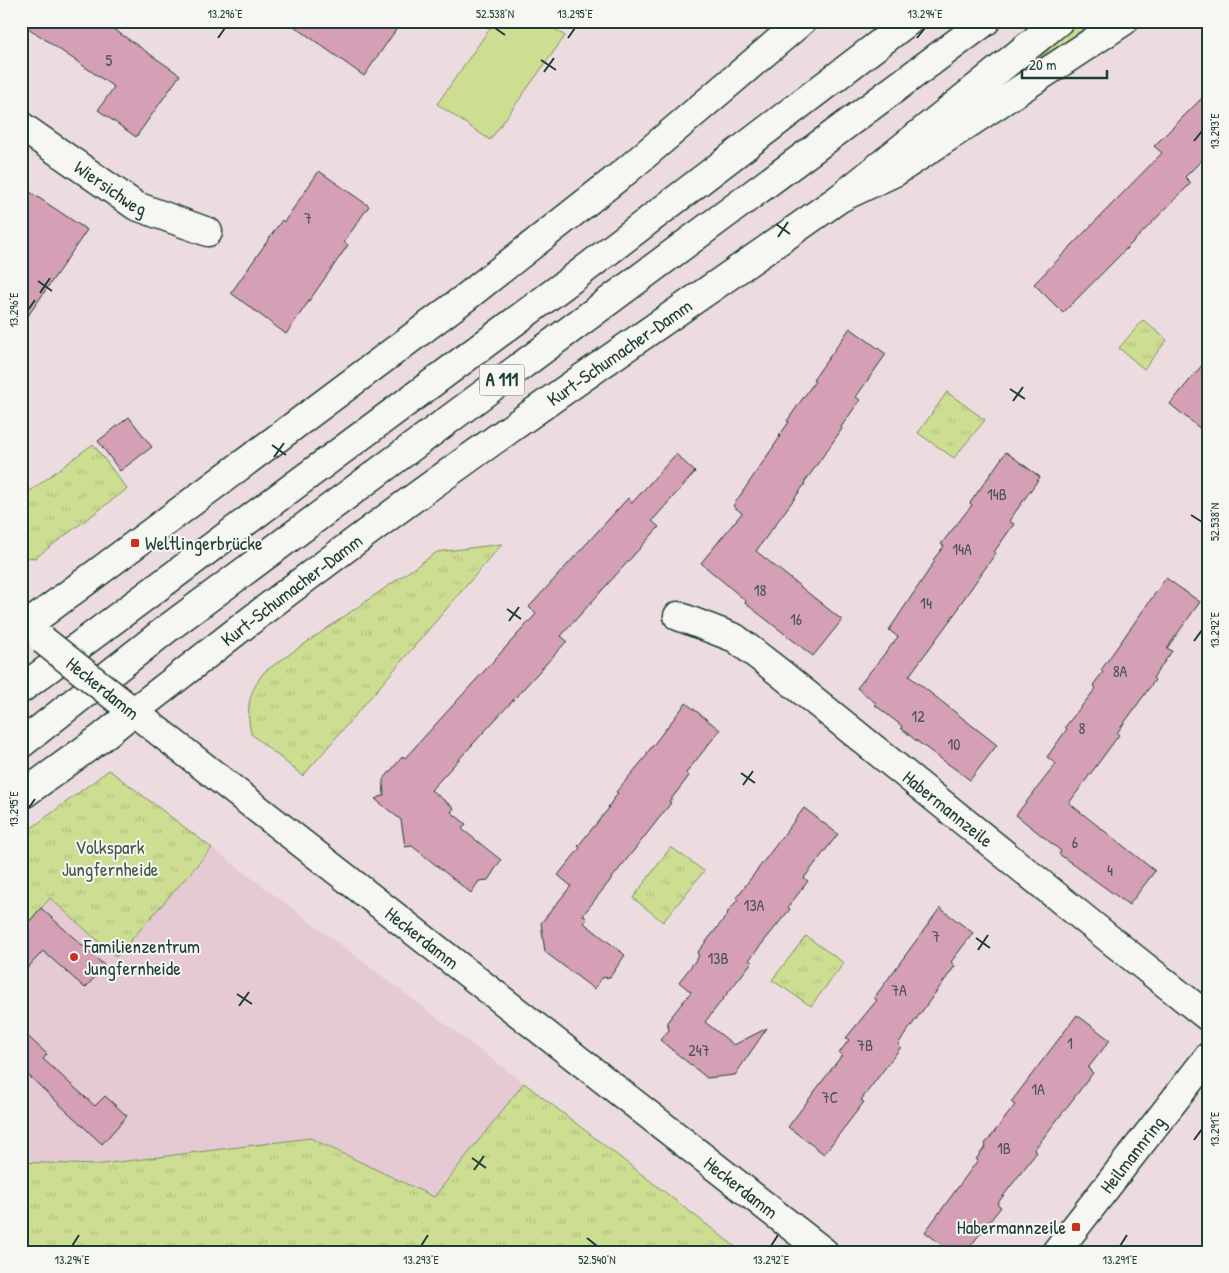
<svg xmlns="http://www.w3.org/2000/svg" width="1229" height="1273" viewBox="0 0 1229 1273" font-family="'Patrick Hand',sans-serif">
<defs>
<pattern id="grass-tufts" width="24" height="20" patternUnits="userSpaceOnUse" patternTransform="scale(1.25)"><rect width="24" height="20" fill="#cdde92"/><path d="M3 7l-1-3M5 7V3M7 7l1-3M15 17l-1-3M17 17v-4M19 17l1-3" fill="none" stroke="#b0bf7e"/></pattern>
</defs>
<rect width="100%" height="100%" fill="#ecdce0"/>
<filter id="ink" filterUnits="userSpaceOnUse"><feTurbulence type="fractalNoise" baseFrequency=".02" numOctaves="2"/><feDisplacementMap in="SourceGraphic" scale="10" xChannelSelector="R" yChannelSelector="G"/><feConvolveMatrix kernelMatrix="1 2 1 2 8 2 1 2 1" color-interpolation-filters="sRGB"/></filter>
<g filter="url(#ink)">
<path fill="#e5cad3" d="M 212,848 L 524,1083 L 434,1197 L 310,1138 L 95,1165 L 21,1162 L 21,931 L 50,898 L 116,957 Z"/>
<path fill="url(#grass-tufts)" stroke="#768e63" d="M 1081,21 L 1095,21 L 1022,73 Z
M 1143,320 L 1167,340 L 1144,369 L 1119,348 Z
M 947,392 L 985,420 L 954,458 L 918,433 Z
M 93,444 L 127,489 L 35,558 L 21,557 L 21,498 Z
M 502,544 L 303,776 L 251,734 C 246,707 248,694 264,672 L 437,552 Z
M 109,770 L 212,848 L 116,957 L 50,898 L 21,931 L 21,836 Z
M 671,847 L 704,871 L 663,922 L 633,898 Z
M 806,936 L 844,963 L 811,1006 L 772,980 Z
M 524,1083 L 742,1252 L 21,1252 L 21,1162 L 95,1165 L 310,1138 L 434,1197 Z"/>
<path fill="#cdde92" stroke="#768e63" d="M 495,21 L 543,21 L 565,36 L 490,140 L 437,104 Z"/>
<path fill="#d59fb6" stroke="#1f3d34" d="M 21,21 L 102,21 L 180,75 L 136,137 L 98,110 L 114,87 L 21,23 Z
M 287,21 L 402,21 L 364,76 Z
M 1208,92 L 1208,154 L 1185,177 L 1191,183 L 1063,313 L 1034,284 L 1162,153 L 1154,146 Z
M 319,171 L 369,206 L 344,242 L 348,245 L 286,334 L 231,293 L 282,220 L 284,222 Z
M 21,186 L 87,230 L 21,326 Z
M 850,328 L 886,354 L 856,397 L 860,400 L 841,427 L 842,429 L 804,483 L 805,484 L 756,551 L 842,620 L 813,656 L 745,603 L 746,601 L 701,563 L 742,513 L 733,506 L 780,437 L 779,436 L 789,422 L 787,421 L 815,381 L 813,380 Z
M 1208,358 L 1208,435 L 1170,404 Z
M 129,417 L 152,447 L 120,471 L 98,441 Z
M 1006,452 L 1040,477 L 1009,521 L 1014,524 L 994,552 L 996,553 L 958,607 L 959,608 L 909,676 L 997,745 L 970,780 L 914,739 L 901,728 L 902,726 L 875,705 L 877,704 L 857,688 L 898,637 L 889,630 L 935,561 L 933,560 L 944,546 L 941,544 L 972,505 L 970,503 Z
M 676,454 L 695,472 L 652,521 L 659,527 L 561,636 L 567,641 L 431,790 L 454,808 L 451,812 L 466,824 L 462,829 L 501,860 L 488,880 L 479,881 L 471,893 L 412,846 L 405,847 L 401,820 L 375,799 L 384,795 L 383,780 L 403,756 L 405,758 L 536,614 L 529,607 L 628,498 L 632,503 Z
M 1166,578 L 1200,602 L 1167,648 L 1172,651 L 1153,678 L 1155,680 L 1117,733 L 1119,735 L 1069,803 L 1155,871 L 1129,905 L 1059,854 L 1061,851 L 1016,815 L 1056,764 L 1047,757 L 1067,729 L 1065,727 L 1096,688 L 1093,685 L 1103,672 L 1101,670 Z
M 686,703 L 720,730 L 686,773 L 689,776 L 669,802 L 671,803 L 583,915 L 587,919 L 584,923 L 625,955 L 610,977 L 602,978 L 594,989 L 545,952 L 541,923 L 571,886 L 558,875 L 580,848 L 578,846 L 609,808 L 608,807 L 618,793 L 616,792 L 648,754 L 647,753 Z
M 804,808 L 838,834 L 804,878 L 808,881 L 788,907 L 790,909 L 749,960 L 752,962 L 705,1022 L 734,1045 L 767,1028 L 735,1075 L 707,1078 L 660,1040 L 669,1030 L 667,1022 L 691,992 L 679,982 L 699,956 L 697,953 L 728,914 L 727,913 L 738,899 L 736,898 Z
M 41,908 L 105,966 L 85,988 L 43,951 L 21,975 L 21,931 Z
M 940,908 L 973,933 L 951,962 L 955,966 L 898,1044 L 901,1047 L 861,1100 L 864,1102 L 824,1154 L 788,1127 L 842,1055 L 839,1053 L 849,1040 L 846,1038 L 877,1000 L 874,998 Z
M 1077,1015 L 1110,1040 L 1088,1068 L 1093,1073 L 1034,1150 L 1037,1152 L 997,1204 L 1001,1207 L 972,1244 L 965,1252 L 951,1252 L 925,1232 L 978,1160 L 976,1159 L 986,1146 L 985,1144 L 1015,1105 L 1011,1102 Z
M 21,1030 L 47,1054 L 43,1059 L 95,1106 L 105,1096 L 127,1116 L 102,1144 L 28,1075 L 21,1082 Z"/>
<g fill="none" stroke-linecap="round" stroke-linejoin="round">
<g stroke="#1f3d34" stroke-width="31">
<g id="minor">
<path id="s1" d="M 21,126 L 136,206 L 208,232"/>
<path id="s2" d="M 678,616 L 735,638 L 779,672 L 1112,941 L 1208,1017"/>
<path id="s3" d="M 1056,1252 L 1208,1057"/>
</g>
</g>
<g stroke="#1f3d34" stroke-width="31">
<g id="tertiary">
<path id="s4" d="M 116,698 L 824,1252"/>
</g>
</g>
<g stroke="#1f3d34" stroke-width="31">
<g id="secondary">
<path d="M 26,626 L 465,298 L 626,171 L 802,21"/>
<path id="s5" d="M 133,712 C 196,664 257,614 321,567 C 490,439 667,320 840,198 L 895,172 L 1124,21"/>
</g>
</g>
<g stroke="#1f3d34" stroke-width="31">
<path id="motorway" d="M 840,198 L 1059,21
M 21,630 L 26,626
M 21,689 L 576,276 L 909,21
M 21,744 L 168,628 L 986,21
M 21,796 L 101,738 L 133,712"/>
</g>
<use href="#minor" stroke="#f6f6f2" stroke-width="28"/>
<use href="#tertiary" stroke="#f6f6f2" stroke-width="28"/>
<use href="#secondary" stroke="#f6f6f2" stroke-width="28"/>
<use href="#motorway" stroke="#f6f6f2" stroke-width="28"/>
<g stroke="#1f3d34" stroke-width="31" stroke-linecap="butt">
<path id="tertiary-bridge" d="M 43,640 L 116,698"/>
</g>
<use href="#tertiary-bridge" stroke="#f6f6f2" stroke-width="28"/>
</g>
</g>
<path fill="none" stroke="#1f3d34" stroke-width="2" d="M 495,28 L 505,35M 218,38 L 225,28M 568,38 L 575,28M 917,38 L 925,28M 541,60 L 556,70M 544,72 L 554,58M 1194,141 L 1202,131M 776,224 L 790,234M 778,237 L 788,222M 38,281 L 52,291M 40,293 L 50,278M 28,310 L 35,300M 1010,389 L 1025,399M 1013,401 L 1023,387M 272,445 L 286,455M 274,457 L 284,443M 1191,515 L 1202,522M 507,609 L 521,619M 509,621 L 519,607M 1194,641 L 1202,630M 741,773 L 755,783M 743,785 L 753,771M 28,809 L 35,799M 976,938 L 990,948M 978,950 L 988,935M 237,994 L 252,1004M 239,1006 L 249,992M 1194,1140 L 1202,1129M 472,1158 L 486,1168M 474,1170 L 484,1156M 587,1238 L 597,1246M 72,1246 L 79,1235M 421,1246 L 428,1235M 771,1246 L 778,1235M 1120,1246 L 1127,1235"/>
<g fill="#c8321e" stroke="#f6f6f2" stroke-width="2">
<rect x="130" y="538" width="10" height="10" rx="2.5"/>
<circle cx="74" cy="957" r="5"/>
<rect x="1071" y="1222" width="10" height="10" rx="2.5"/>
</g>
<g text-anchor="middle" stroke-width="4" stroke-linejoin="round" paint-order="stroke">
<g font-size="16" fill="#4c5654">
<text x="109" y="66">5</text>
<text x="308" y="224">7</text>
<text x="997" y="500">14B</text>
<text x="962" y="555">14A</text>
<text x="760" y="596">18</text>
<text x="926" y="609">14</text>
<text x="796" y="625">16</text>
<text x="1120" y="677">8A</text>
<text x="918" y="722">12</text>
<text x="1082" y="734">8</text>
<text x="954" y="750">10</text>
<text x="1075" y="848">6</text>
<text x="1110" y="876">4</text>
<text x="754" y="911">13A</text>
<text x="936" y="942">7</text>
<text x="718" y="964">13B</text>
<text x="899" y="996">7A</text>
<text x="1070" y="1049">1</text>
<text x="865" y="1051">7B</text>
<text x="699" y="1056">247</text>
<text x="1038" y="1095">1A</text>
<text x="830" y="1103">7C</text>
<text x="1004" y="1154">1B</text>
</g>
<rect fill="#f6f6f2" stroke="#60746d" stroke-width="1" x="479.5" y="364.5" width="45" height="31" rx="4"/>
<g font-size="18" font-weight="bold" fill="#1f3d34">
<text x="502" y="386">A 111</text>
</g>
<g font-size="19" fill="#1f3d34" stroke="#f6f6f2">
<text dy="7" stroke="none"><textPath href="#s1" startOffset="109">Wiersichweg</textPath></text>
<text dy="7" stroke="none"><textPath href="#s5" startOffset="605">Kurt-Schumacher-Damm</textPath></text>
<text dy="7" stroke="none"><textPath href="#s5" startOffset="200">Kurt-Schumacher-Damm</textPath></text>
<text transform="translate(103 688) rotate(39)" y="7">Heckerdamm</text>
<text dy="7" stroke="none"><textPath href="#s2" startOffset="334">Habermannzeile</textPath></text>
<text dy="7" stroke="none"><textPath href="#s4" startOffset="389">Heckerdamm</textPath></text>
<text dy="7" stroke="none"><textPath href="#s3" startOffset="124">Heilmannring</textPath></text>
<text dy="7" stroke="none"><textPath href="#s4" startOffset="794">Heckerdamm</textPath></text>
</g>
<g font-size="19" fill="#1f3d34" stroke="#f6f6f2" text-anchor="start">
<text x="145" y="550">Weltlingerbrücke</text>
<text x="84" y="953">Familienzentrum<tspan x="84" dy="22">Jungfernheide</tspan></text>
<text x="1066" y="1234" text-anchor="end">Habermannzeile</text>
</g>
<g font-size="19" fill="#425d47" stroke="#f6f6f2">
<text x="110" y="854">Volkspark<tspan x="110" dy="22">Jungfernheide</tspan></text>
</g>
</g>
<rect width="1229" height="1273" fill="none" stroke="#f6f6f2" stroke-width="55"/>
<path d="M1022 70v8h85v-8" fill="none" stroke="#1f3d34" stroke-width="2.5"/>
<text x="1029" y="70" font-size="15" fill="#1f3d34" stroke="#f6f6f2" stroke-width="4" paint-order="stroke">20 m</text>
<rect x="28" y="28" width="1174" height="1218" fill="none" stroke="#1f3d34" stroke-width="2"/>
<g font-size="12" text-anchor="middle" fill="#1f3d34">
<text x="225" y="18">13.296°E</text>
<text x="495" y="18">52.538°N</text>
<text x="575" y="18">13.295°E</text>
<text x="925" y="18">13.294°E</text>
<text transform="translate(1215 131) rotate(-90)" y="4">13.293°E</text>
<text transform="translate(14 310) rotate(-90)" y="4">13.296°E</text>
<text transform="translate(1215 522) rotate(-90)" y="4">52.538°N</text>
<text transform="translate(1215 630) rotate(-90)" y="4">13.292°E</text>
<text transform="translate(14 809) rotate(-90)" y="4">13.295°E</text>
<text transform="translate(1215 1129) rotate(-90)" y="4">13.291°E</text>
<text x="72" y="1264">13.294°E</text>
<text x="421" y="1264">13.293°E</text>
<text x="597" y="1264">52.540°N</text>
<text x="771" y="1264">13.292°E</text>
<text x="1120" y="1264">13.291°E</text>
</g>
</svg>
